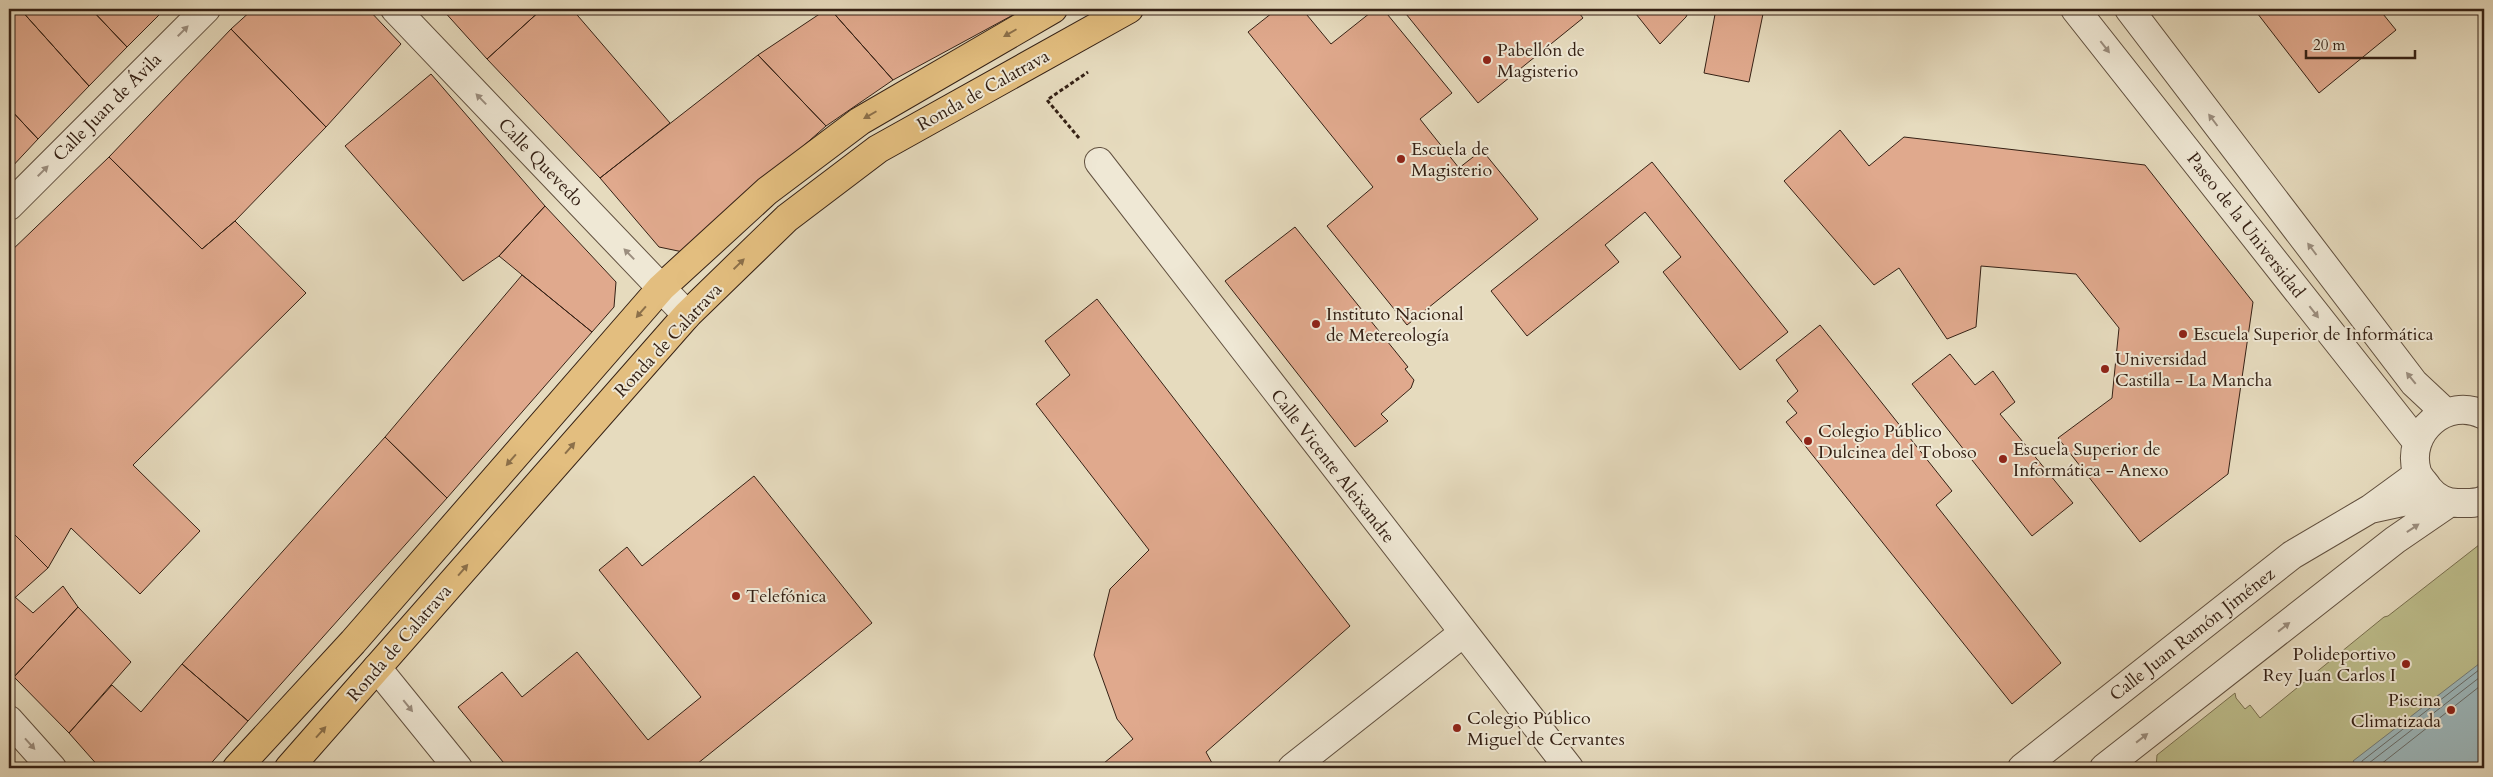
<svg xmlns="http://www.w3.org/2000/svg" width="2493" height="777" viewBox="0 0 2493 777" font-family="Cardo,serif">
<rect width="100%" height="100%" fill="#e6dbbe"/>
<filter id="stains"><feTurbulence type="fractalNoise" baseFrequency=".004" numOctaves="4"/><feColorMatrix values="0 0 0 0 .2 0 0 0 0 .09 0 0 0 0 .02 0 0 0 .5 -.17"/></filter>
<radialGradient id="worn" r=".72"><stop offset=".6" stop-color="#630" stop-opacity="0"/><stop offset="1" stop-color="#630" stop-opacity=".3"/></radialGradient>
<path fill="#bdbe8c" stroke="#797050" d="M 2484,541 L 2484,768 L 2156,768 L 2157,755 L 2235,693 L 2236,698 L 2245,709 L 2250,705 L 2260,718 L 2384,617 L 2388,616 Z"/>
<path fill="#9cb8bd" stroke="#737c7a" d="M 2484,660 L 2484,768 L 2358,768 L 2353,761 Z"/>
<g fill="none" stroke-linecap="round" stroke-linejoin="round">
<path stroke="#686c69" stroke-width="1" d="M 2362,768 L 2362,761 L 2484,666
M 2368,768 L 2369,763 L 2484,674
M 2376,768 L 2484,683"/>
</g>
<path fill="#e0a98d" stroke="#352115" d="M 9,9 L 20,9 L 89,86 L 38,139 L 9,108 Z
M 20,9 L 91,9 L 127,47 L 89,86 Z
M 91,9 L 159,9 L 162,12 L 127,47 Z
M 253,9 L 368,9 L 401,44 L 326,127 L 231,29 Z
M 442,9 L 542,9 L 487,59 Z
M 542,9 L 572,9 L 670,123 L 600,178 L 487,59 Z
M 827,9 L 830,9 L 893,80 L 826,126 L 758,55 Z
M 830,9 L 1024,9 L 893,80 Z
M 1277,9 L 1302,9 L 1331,44 L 1375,9 L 1383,9 L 1452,93 L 1420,119 L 1459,168 L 1482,150 L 1538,219 L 1407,325 L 1327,226 L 1373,187 L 1248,32 Z
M 1402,9 L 1576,9 L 1583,18 L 1478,103 Z
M 1632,9 L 1690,9 L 1686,17 L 1660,44 Z
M 1716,9 L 1764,9 L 1749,82 L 1704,73 Z
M 2254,9 L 2379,9 L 2396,30 L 2319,93 Z
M 231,29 L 326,127 L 235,221 L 202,249 L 109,157 Z
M 758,55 L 826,126 L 683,252 L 659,247 L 600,178 Z
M 431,74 L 545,206 L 499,256 L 463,281 L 345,146 Z
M 9,108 L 38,139 L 9,170 Z
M 1840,130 L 1869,166 L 1904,137 L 2145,165 L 2253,302 L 2228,474 L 2140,542 L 2058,438 L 2112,398 L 2119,328 L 2076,274 L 1981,266 L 1976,327 L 1947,339 L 1899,268 L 1874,285 L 1784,181 Z
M 109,157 L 202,249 L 235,221 L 306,293 L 133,465 L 200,531 L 140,594 L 71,528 L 48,568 L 9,529 L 9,253 Z
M 1652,162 L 1788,332 L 1740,370 L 1663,272 L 1681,257 L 1645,212 L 1605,245 L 1619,262 L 1527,336 L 1491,291 Z
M 545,206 L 616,282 L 614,307 L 592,332 L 499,256 Z
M 1295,227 L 1408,367 L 1405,369 L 1414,380 L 1411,388 L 1381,414 L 1388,421 L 1355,447 L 1225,281 Z
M 522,275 L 592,332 L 447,498 L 385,437 Z
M 1097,299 L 1350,626 L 1206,752 L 1212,763 L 1206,768 L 1098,768 L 1133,739 L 1117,719 L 1094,655 L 1110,589 L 1149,550 L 1036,404 L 1070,375 L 1045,341 Z
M 1820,325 L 1952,491 L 1936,505 L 2061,663 L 2012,704 L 1786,422 L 1797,413 L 1787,401 L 1798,391 L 1776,360 Z
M 1950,354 L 1975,385 L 1993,371 L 2015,402 L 2000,414 L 2073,503 L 2032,536 L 1912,384 Z
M 385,437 L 447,498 L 248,721 L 182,664 Z
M 754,476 L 872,623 L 692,768 L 508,768 L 458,707 L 502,672 L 522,697 L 577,652 L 648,740 L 701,697 L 599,570 L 627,547 L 642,566 Z
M 9,529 L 48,568 L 9,603 Z
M 63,586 L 78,607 L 14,677 L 9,670 L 9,603 L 15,597 L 33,613 Z
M 78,607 L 131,662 L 69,733 L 14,677 Z
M 182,664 L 248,721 L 207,768 L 100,768 L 69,733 L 112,685 L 141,712 Z"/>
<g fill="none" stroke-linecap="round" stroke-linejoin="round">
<g stroke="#61503f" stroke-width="30">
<path id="minor" d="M 395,9 L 687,315
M 2075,9 L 2417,442
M 2129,9 L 2414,383 L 2445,412
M 1099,162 L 1569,768
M 9,206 L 206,9
M 2484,415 C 2447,396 2405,432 2417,472 C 2419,478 2425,483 2428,488 C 2436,498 2445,503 2458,503 C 2467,503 2476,504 2484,500
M 2418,474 L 2370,509 L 2434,495
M 377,668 L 458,768
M 9,720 L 52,768
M 1292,768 L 1463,633
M 2022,768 L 2292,555 L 2370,509
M 2104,768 L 2395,540 L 2449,503"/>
</g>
<g stroke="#352115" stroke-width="30">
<path id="trunk" d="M 237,768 L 353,642 L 661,288 L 767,191 L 860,121 L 1053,9
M 289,768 L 687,315 L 787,218 L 878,149 L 1129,9"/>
</g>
<path stroke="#352115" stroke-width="3" stroke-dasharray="4 2.5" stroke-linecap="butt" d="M 1079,138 L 1047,100 L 1088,72"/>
<use href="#minor" stroke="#efe8d5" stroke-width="28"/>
<use href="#trunk" stroke="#e3be7f" stroke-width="28"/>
</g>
<defs><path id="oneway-solid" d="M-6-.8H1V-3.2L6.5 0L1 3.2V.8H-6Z" transform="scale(1.25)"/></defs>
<g fill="#9b8e7f">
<use href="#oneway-solid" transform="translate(183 31) rotate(-45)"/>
<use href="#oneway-solid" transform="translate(2105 47) rotate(52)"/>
<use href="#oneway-solid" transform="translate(481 99) rotate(-134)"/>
<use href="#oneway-solid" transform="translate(2213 120) rotate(-127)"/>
<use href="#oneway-solid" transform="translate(43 171) rotate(-45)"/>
<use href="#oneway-solid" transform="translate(2312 249) rotate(-127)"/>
<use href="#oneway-solid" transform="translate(629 254) rotate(-134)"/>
<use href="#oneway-solid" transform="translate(2314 312) rotate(52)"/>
<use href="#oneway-solid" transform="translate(2411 378) rotate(-129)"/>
<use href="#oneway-solid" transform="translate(2413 528) rotate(-34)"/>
<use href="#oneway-solid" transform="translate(2284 627) rotate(-38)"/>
<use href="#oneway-solid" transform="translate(408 706) rotate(51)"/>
<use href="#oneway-solid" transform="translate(2142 738) rotate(-38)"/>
<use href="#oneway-solid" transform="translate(30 744) rotate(48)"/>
</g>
<g fill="#8c704a">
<use href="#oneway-solid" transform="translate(1010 33) rotate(150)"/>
<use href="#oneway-solid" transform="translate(870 115) rotate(150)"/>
<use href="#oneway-solid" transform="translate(739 264) rotate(-44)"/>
<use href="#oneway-solid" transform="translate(641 312) rotate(131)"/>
<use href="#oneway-solid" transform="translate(570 448) rotate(-49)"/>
<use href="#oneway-solid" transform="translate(511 460) rotate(131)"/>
<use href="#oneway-solid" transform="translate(463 570) rotate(-49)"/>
<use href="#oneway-solid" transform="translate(321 732) rotate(-48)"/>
</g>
<g fill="#8f2418" stroke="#efe8d5" stroke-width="2">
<circle cx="1487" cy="60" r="5"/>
<circle cx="1401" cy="159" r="5"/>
<circle cx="1316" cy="324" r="5"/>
<circle cx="2183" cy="334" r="5"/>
<circle cx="2105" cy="369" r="5"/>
<circle cx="1808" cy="441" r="5"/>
<circle cx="2003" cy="459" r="5"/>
<circle cx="736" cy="596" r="5"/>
<circle cx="2406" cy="664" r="5"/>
<circle cx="2451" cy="710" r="5"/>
<circle cx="1457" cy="728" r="5"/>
</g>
<g text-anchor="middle" stroke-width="4" stroke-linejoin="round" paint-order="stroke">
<g font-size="18" fill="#352115" stroke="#efe8d5" text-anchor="start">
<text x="1497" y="56">Pabellón de<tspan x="1497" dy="21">Magisterio</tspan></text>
<text x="1411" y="155">Escuela de<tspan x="1411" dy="21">Magisterio</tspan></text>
<text x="1326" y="320">Instituto Nacional<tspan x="1326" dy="21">de Metereología</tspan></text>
<text x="2193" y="340">Escuela Superior de Informática</text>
<text x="2115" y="365">Universidad<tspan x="2115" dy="21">Castilla - La Mancha</tspan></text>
<text x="1818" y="437">Colegio Público<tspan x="1818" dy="21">Dulcinea del Toboso</tspan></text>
<text x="2013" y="455">Escuela Superior de<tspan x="2013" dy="21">Informática - Anexo</tspan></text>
<text x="746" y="602">Telefónica</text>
<text x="2396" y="660" text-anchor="end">Polideportivo<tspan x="2396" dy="21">Rey Juan Carlos I</tspan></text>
<text x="2441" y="706" text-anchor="end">Piscina<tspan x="2441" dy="21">Climatizada</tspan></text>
<text x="1467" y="724">Colegio Público<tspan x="1467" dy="21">Miguel de Cervantes</tspan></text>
</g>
<g font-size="18" fill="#352115" stroke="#efe8d5">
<text transform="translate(983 90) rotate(-29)" y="6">Ronda de Calatrava</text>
<text transform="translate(107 107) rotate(-45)" y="6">Calle Juan de Ávila</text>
<text transform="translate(541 162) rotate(46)" y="6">Calle Quevedo</text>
<text transform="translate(2246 225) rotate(52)" y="6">Paseo de la Universidad</text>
<text transform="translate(668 340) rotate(-47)" y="6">Ronda de Calatrava</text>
<text transform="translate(1333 466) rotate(52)" y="6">Calle Vicente Aleixandre</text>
<text transform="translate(2192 634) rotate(-38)" y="6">Calle Juan Ramón Jiménez</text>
<text transform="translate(399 643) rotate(-49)" y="6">Ronda de Calatrava</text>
</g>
</g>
<rect width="2493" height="777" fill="none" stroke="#e6dbbe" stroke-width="30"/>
<rect x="10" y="10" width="2473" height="757" fill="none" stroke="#352115" stroke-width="2.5"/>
<rect x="15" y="15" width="2463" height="747" fill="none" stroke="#352115"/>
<path d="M2306 50v8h109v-8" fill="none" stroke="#352115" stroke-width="2.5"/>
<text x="2313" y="50" font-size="15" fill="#352115" stroke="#efe8d5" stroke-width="4" paint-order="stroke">20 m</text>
<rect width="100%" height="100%" filter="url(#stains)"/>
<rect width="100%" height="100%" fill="url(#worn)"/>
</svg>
